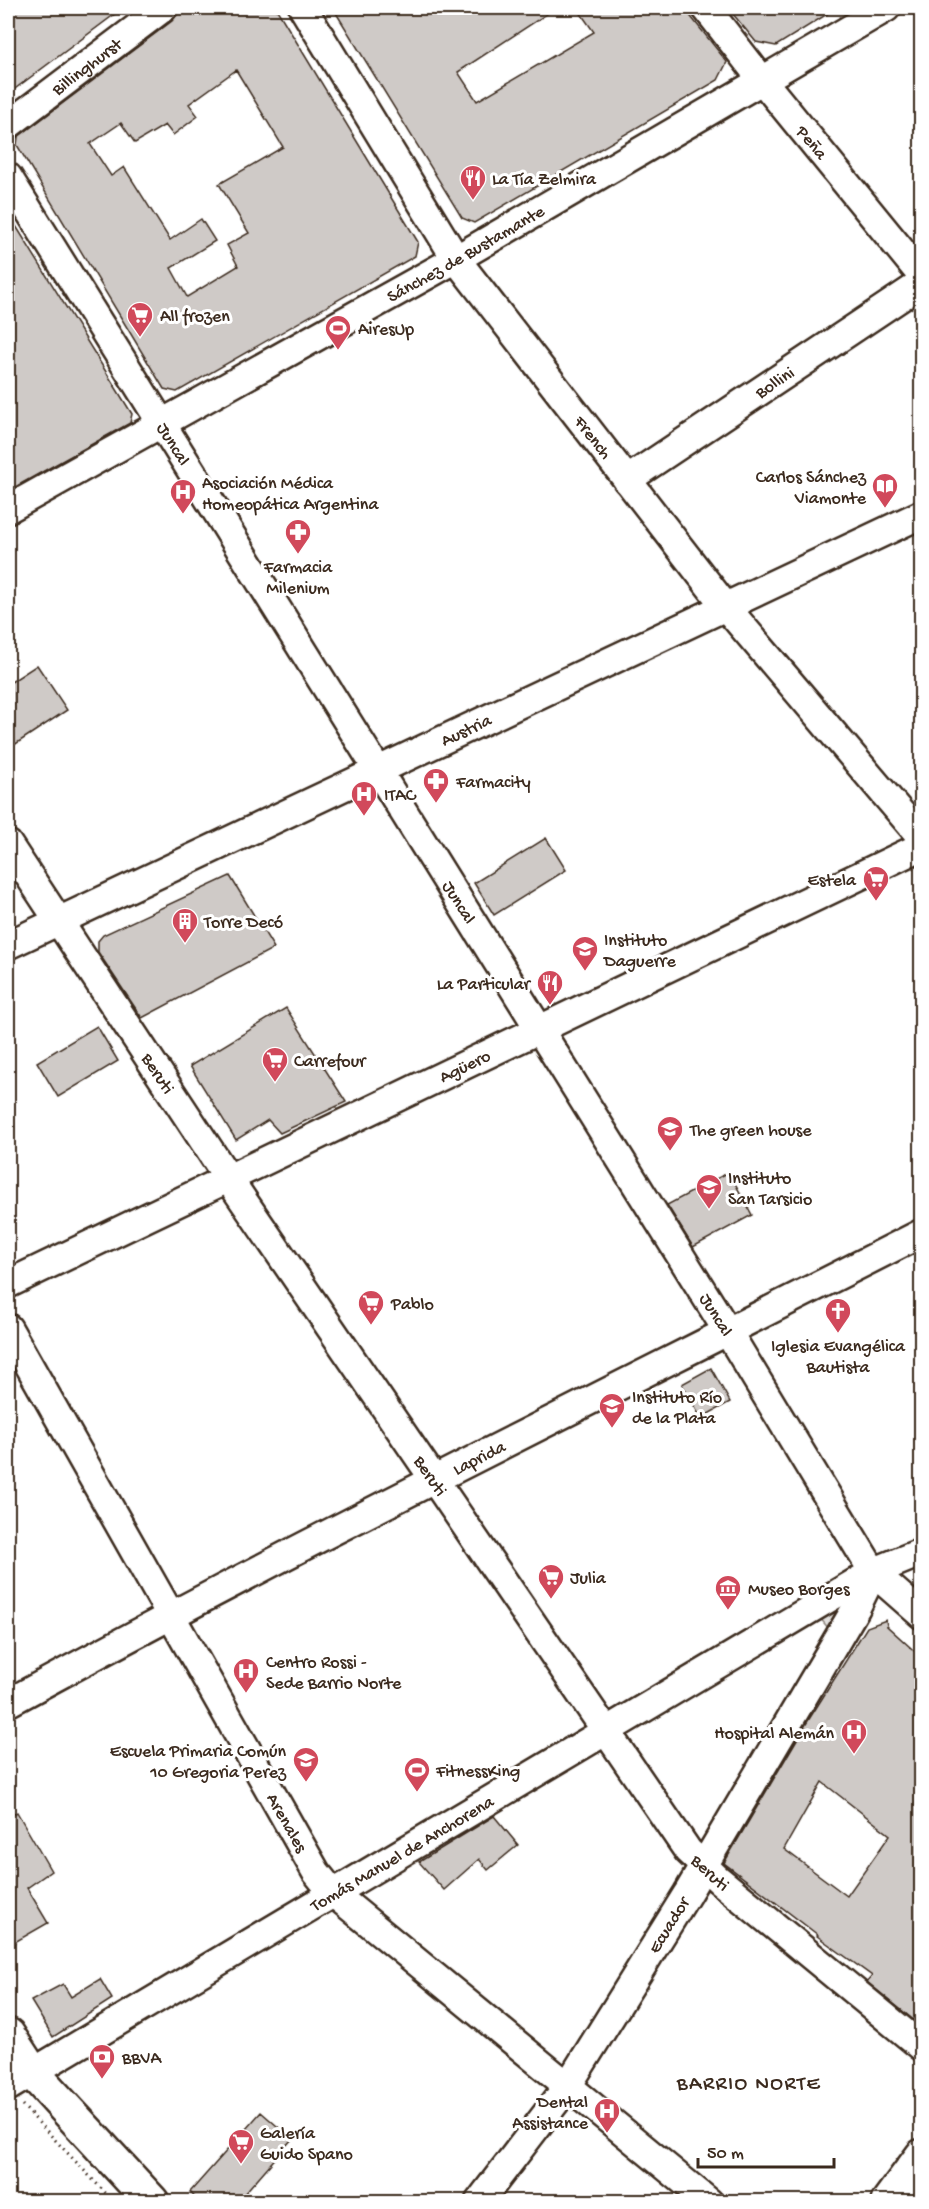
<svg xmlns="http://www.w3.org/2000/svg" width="929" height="2209" viewBox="0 0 929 2209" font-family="'Gochi Hand',sans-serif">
<rect width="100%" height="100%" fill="#fff"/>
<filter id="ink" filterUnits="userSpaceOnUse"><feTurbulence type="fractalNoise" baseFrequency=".0167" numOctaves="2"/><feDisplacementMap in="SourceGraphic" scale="12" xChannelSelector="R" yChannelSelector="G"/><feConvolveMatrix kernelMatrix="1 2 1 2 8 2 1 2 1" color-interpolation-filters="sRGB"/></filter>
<g filter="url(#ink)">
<path fill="#e2e0de" stroke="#8e857e" stroke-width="1.5" d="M 861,1586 L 829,1629 L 820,1618 Z"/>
<path fill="#cfcac7" stroke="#3b2a1e" stroke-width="1.5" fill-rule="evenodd" d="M 8,8 L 123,8 L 8,94 Z
M 183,8 L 276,8 L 418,242 L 415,256 L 177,392 L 164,389 L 17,145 L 18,137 L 172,21 ZM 236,70 L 283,147 L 219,184 L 249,233 L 227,245 L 238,266 L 187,297 L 171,268 L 215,241 L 201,219 L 170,240 L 124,167 L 111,176 L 90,144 L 121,123 L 135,143 L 165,125 L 173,135 L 198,116 L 189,104 Z
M 333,8 L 556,8 L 458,72 L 477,101 L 594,32 L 577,8 L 684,8 L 727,62 L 718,80 L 474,223 L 462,218 Z
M 728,8 L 837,8 L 776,46 L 756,42 Z
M 8,213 L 132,414 L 130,423 L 8,491 Z
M 37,665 L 67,710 L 8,749 L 8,684 Z
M 546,838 L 566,870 L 494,915 L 474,883 Z
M 230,876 L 274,948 L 142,1018 L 98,952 L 98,941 L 103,935 Z
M 286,1008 L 346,1102 L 280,1133 L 268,1120 L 236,1140 L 190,1066 Z
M 97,1026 L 118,1061 L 58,1097 L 37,1062 Z
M 729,1172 L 752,1215 L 693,1247 L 667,1205 Z
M 711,1368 L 730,1402 L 701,1418 L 682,1384 Z
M 886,1620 L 887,1626 L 921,1657 L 921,2026 L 867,1982 L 872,1976 L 817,1936 L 818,1935 L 724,1863 L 806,1724 L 867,1627 ZM 822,1782 L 890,1835 L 847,1896 L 784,1849 Z
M 17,1812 L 51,1871 L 27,1888 L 48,1923 L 8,1946 L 8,1817 Z
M 494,1816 L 518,1845 L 488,1870 L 479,1859 L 444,1890 L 419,1862 Z
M 100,1979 L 112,1999 L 53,2037 L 31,2001 L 63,1984 L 71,1997 Z
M 261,2112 L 292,2139 L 237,2202 L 199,2202 L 190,2192 Z"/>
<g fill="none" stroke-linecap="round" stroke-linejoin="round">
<g stroke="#3b2a1e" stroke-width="32">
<g id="minor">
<path id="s1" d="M 303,8 L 456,259 L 725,606 L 922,838"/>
<path id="s2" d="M 706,8 L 762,80 L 922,276"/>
<path id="s3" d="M 8,125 L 163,8"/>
<path id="s4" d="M 8,177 L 728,1332 L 869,1565 L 873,1572 L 922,1615"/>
<path id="s5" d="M 627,480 L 922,283"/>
<path id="s6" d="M 8,509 L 456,259 L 886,8"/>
<path id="s7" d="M 8,844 L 228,1178 L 688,1851 L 719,1880 L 922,2047"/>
<path id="s8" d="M 8,945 L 922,514"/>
<path id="s9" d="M 8,1284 L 922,846"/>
<path id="s10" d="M 8,1328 L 316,1872 L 333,1893 L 709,2202"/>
<path id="s11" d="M 8,1703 C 308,1539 616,1389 922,1233"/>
<path id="s12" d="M 8,2087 L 873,1572 L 922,1552"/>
<path id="s13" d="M 479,2202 L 567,2087 L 687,1894 L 856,1608 L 873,1573"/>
</g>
</g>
<g stroke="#3b2a1e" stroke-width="38">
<path id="major" d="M 8,2035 L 32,2072 L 152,2202
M 888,2202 L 922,2156"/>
</g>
<path stroke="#3b2a1e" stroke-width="3" stroke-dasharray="1.5 4.5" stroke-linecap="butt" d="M 22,2105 L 114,2202"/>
<use href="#minor" stroke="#fff" stroke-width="27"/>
<use href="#major" stroke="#fff" stroke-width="33"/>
</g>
</g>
<defs>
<g id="restaurant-pin" transform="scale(1.35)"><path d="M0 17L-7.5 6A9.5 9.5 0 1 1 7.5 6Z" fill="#d1495b" stroke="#fff"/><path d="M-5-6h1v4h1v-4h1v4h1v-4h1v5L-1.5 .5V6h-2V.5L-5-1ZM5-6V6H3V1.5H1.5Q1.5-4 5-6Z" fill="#fff"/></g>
<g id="supermarket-pin" transform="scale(1.35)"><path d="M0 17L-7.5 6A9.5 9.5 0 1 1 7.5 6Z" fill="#d1495b" stroke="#fff"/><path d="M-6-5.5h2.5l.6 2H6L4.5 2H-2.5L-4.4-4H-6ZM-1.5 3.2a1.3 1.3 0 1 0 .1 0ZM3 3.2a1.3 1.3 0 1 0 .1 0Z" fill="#fff"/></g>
<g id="stadium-pin" transform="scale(1.35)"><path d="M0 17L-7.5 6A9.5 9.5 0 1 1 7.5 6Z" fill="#d1495b" stroke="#fff"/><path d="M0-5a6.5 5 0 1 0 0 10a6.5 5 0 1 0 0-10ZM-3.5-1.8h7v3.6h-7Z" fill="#fff"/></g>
<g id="library-pin" transform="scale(1.35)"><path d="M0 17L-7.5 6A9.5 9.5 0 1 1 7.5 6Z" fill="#d1495b" stroke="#fff"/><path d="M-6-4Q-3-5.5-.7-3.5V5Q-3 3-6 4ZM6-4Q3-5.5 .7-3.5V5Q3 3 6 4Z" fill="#fff"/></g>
<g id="hospital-pin" transform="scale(1.35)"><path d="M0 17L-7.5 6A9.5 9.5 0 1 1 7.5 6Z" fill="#d1495b" stroke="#fff"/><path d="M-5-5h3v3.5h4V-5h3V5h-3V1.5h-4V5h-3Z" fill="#fff"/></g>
<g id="pharmacy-pin" transform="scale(1.35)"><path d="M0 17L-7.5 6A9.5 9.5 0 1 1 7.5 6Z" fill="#d1495b" stroke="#fff"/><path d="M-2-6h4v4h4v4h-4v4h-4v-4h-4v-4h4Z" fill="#fff"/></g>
<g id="building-pin" transform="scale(1.35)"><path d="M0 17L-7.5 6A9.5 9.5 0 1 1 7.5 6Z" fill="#d1495b" stroke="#fff"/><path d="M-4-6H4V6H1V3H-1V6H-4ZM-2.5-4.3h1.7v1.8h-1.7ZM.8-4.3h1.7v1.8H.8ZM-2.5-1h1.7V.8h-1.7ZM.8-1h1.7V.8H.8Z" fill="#fff"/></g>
<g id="university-pin" transform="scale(1.35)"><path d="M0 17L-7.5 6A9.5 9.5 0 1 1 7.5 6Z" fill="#d1495b" stroke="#fff"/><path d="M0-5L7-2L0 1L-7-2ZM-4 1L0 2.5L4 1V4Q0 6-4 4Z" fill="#fff"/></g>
<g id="school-pin" transform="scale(1.35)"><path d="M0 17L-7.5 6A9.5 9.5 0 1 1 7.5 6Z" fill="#d1495b" stroke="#fff"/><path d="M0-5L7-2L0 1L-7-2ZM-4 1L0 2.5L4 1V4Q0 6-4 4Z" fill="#fff"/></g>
<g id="church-pin" transform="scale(1.35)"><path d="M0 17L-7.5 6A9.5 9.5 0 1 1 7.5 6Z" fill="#d1495b" stroke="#fff"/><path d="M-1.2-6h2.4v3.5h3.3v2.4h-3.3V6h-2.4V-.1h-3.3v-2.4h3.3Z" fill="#fff"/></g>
<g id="museum-pin" transform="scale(1.35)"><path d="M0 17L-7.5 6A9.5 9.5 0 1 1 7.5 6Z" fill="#d1495b" stroke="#fff"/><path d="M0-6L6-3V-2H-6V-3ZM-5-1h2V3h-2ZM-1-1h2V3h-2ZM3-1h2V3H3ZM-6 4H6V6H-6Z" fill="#fff"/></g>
<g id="bank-pin" transform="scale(1.35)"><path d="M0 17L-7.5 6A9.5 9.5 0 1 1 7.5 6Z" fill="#d1495b" stroke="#fff"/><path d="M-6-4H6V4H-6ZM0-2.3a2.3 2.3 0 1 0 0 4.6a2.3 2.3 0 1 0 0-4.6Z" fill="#fff"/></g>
</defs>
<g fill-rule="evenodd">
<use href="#restaurant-pin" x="473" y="178"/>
<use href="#supermarket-pin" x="140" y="315"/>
<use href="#stadium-pin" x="338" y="328"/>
<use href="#library-pin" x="885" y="486"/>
<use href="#hospital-pin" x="183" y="492"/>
<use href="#pharmacy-pin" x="298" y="532"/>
<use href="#pharmacy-pin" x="436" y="781"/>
<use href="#hospital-pin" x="364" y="794"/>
<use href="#supermarket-pin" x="876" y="879"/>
<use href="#building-pin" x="185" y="921"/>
<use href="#university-pin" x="585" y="949"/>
<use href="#restaurant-pin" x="550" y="983"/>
<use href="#supermarket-pin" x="275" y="1060"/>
<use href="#school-pin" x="670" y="1129"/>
<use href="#school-pin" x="709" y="1187"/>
<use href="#supermarket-pin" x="371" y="1303"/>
<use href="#church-pin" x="838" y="1311"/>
<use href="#school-pin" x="612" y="1406"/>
<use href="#supermarket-pin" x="551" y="1577"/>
<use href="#museum-pin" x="728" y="1588"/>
<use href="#hospital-pin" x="246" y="1671"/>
<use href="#hospital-pin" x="854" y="1732"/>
<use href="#school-pin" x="306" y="1760"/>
<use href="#stadium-pin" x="417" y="1770"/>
<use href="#bank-pin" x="102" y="2057"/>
<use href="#hospital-pin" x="607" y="2111"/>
<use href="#supermarket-pin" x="241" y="2142"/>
</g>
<g text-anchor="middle" stroke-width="6" stroke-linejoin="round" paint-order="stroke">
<g font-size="18" fill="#3b2a1e" stroke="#fff">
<text dy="6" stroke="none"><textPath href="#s3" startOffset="98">Billinghurst</textPath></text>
<text dy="6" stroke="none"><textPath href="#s2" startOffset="171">Peña</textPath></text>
<text dy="6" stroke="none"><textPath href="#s6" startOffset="524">Sánchez de Bustamante</textPath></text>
<text dy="6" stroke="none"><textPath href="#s5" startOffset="177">Bollini</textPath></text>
<text dy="6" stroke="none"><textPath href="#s1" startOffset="519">French</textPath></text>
<text dy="6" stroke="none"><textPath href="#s4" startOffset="314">Juncal</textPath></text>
<text dy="6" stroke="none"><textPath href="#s8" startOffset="506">Austria</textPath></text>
<text dy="6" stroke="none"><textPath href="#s4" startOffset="854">Juncal</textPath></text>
<text dy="6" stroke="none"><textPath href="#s9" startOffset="506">Agüero</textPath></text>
<text dy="6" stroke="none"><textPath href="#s7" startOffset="274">Beruti</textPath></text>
<text dy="6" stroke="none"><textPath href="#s4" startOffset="1340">Juncal</textPath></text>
<text dy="6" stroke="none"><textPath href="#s11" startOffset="531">Laprida</textPath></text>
<text dy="6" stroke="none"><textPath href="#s7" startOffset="760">Beruti</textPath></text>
<text dy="6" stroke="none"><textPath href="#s10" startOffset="568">Arenales</textPath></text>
<text dy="6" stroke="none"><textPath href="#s12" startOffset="458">Tomás Manuel de Anchorena</textPath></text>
<text dy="6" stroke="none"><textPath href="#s7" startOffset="1246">Beruti</textPath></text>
<text dy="6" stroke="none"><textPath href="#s13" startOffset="336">Ecuador</textPath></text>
</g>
<g font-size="18" fill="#3b2a1e" stroke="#fff" text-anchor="start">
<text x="492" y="184">La Tía Zelmira</text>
<text x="160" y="321">All frozen</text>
<text x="358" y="334">AiresUp</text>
<text x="866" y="482" text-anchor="end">Carlos Sánchez<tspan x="866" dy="21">Viamonte</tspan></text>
<text x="202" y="488">Asociación Médica<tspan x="202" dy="21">Homeopática Argentina</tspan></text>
<text x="298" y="572" text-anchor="middle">Farmacia<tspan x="298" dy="21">Milenium</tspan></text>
<text x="456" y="787">Farmacity</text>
<text x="384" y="800">ITAC</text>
<text x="856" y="885" text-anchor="end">Estela</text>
<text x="204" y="927">Torre Decó</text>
<text x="604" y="945">Instituto<tspan x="604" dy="21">Daguerre</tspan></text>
<text x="530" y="989" text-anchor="end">La Particular</text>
<text x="294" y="1066">Carrefour</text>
<text x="690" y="1135">The green house</text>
<text x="728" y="1183">Instituto<tspan x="728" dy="21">San Tarsicio</tspan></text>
<text x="391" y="1309">Pablo</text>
<text x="838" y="1351" text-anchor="middle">Iglesia Evangélica<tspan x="838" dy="21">Bautista</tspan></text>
<text x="632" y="1402">Instituto Río<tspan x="632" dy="21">de la Plata</tspan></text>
<text x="570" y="1583">Julia</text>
<text x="748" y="1594">Museo Borges</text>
<text x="266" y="1667">Centro Rossi -<tspan x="266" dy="21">Sede Barrio Norte</tspan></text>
<text x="834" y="1738" text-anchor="end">Hospital Alemán</text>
<text x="286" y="1756" text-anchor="end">Escuela Primaria Común<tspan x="286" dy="21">10 Gregoria Perez</tspan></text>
<text x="436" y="1776">FitnessKing</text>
<text x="122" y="2063">BBVA</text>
<text x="588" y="2107" text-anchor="end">Dental<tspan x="588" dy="21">Assistance</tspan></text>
<text x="260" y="2138">Galería<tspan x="260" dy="21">Guido Spano</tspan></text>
</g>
<g font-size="21" letter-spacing="1.5" fill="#3b2a1e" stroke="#fff">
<text x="749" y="2089">BARRIO NORTE</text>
</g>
</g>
<rect width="929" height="2209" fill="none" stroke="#fff" stroke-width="30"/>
<rect x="15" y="15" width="899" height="2179" fill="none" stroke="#3b2a1e" stroke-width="2" filter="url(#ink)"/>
<path d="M698 2158v9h136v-9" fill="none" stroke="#3b2a1e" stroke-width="3"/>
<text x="707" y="2158" font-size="18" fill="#3b2a1e" stroke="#ffffff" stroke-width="4.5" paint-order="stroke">50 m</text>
</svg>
